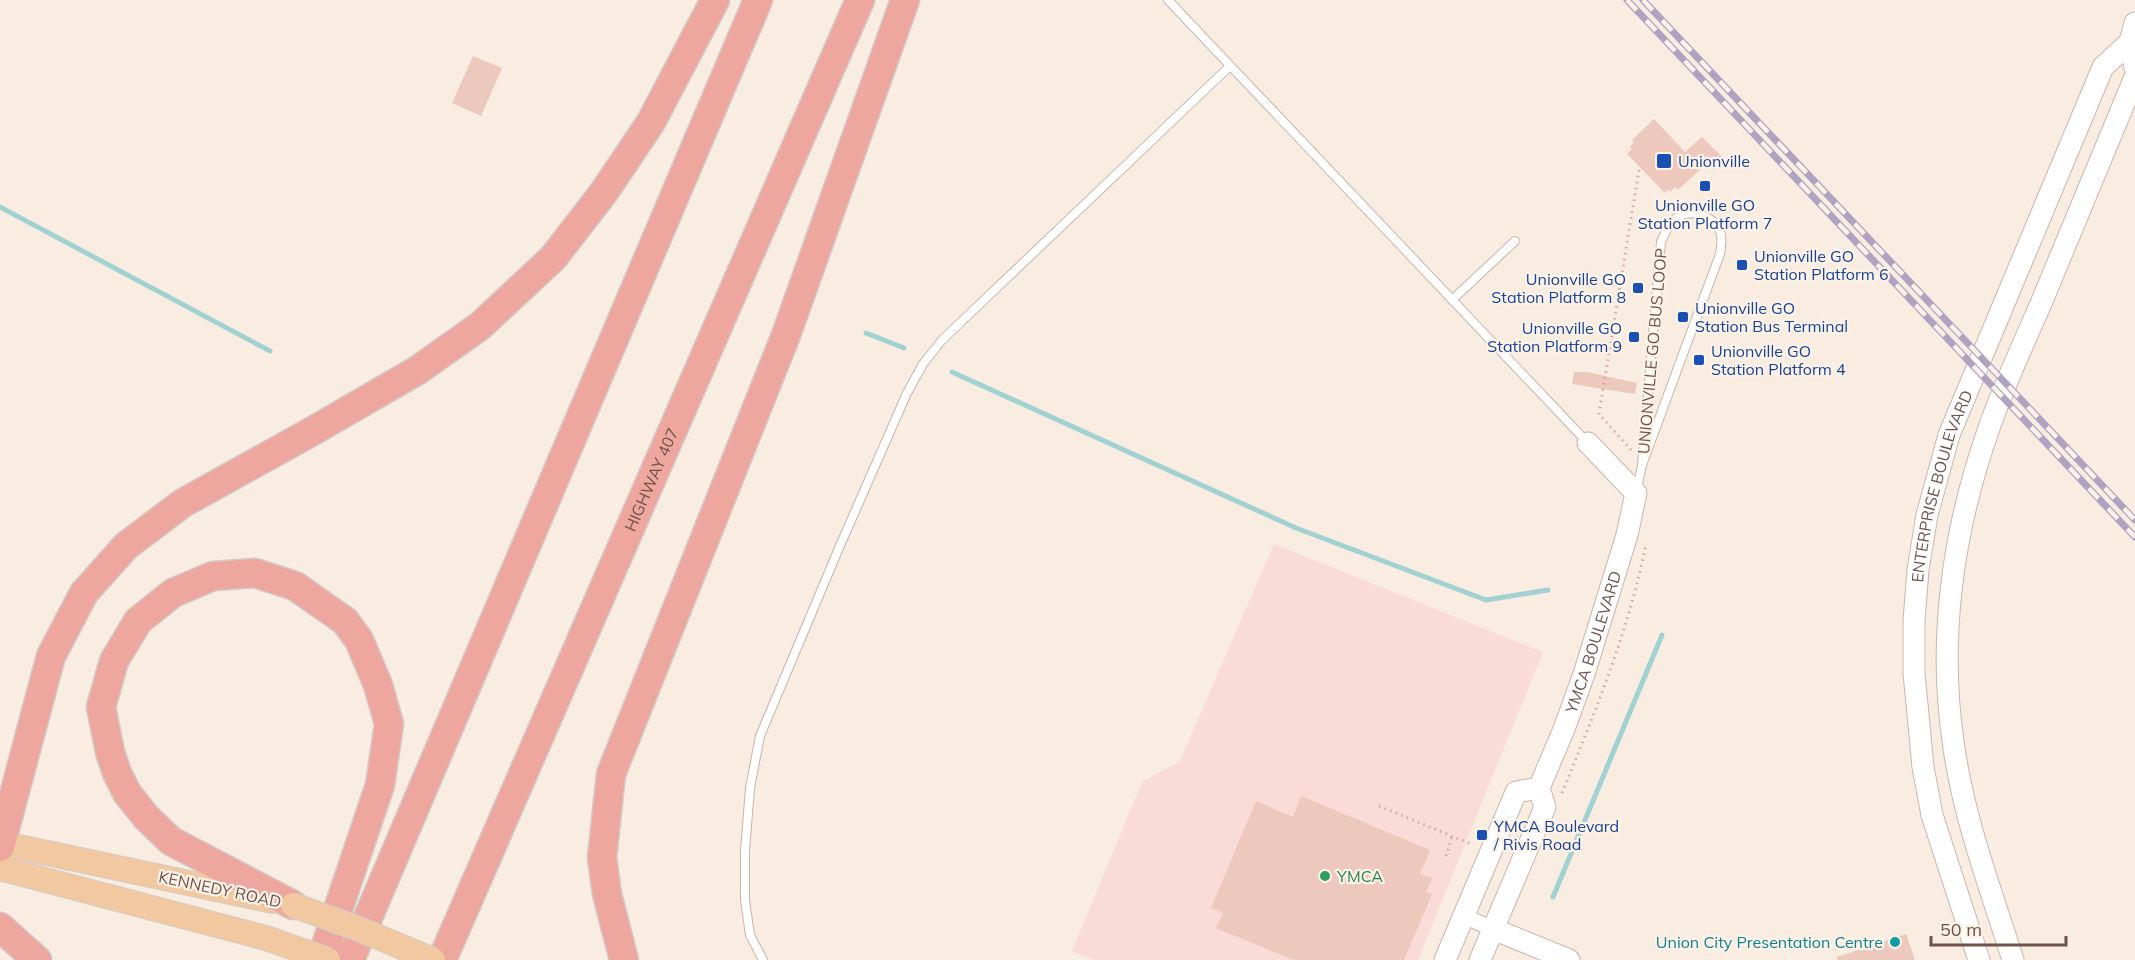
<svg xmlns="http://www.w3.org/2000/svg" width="2135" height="960" viewBox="0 0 2135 960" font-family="Mulish,sans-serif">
<rect width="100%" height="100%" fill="#f9ede2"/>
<path fill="#f9dcd7" d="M 1274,544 L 1543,652 L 1418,960 L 1094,960 L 1072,951 L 1142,782 L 1180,761 Z"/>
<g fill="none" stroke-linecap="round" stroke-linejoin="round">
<path stroke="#a1d1d1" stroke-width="5" d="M 0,207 L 270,351
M 866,333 L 904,348
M 952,372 L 1296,528 L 1486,600 L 1548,590
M 1553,897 L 1662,635"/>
</g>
<path fill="#ecc8bd" d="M 473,56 L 502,68 L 481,116 L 452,103 Z
M 1654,119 L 1685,152 L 1702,137 L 1725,160 L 1714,170 L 1707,163 L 1678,190 L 1675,187 L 1670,192 L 1668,189 L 1665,193 L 1627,154 L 1632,149 L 1630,147 L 1634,142 L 1632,140 Z
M 1574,372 L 1587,372 L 1637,383 L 1635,394 L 1572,384 Z
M 1301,796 L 1430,850 L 1420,874 L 1432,878 L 1426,892 L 1432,894 L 1404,960 L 1293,960 L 1216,928 L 1223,913 L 1211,908 L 1256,801 L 1293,817 Z
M 1906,934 L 1915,960 L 1837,960 L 1837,957 Z"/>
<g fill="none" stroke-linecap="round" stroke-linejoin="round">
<g stroke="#c9b4aa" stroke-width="10">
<path id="lane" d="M 1168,0 L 1587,442
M 1452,300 L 1515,241
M 1637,489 L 1642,465 L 1720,254 C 1721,247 1723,239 1720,231 C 1713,215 1691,208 1676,218 C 1668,224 1665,233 1661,242 L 1642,465
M 763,960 L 750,935 L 745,900 L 745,851 L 750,788 L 760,736 L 839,548 L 907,393 L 923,364 L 942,340 L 1230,66"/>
</g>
<g stroke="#c9b4aa" stroke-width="17">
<path id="street" d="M 1464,916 L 1493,929"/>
</g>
<g stroke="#ceb5ab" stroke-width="23">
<g id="secondary">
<path d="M 2135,23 L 2130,42 L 2135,68"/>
<path d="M 1493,929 L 1569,960"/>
<path d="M 1445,960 L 1516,792 L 1539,788"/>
<path id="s1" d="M 1480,960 L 1545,807 L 1539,788 L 1564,729 L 1584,674 L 1627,535 L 1636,493 L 1588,443"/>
<path id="s2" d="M 1979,960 L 1932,815 L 1923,767 L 1914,673 L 1914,621 L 1918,570 L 1927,515 L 1949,435 L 2103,67 L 2130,42"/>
<path d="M 2013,960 C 1990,887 1963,817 1953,741 C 1938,638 1953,532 1987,434 C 2002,389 2023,345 2042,301 C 2073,226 2104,152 2135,77"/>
</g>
</g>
<g stroke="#d4cbc9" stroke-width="26">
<path id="primary" d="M 0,843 L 273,901
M 0,868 L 266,938"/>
</g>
<g stroke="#d4cbc9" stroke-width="31">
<g id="highway">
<path d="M 0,847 L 51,656 L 84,593 L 126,546 L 183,503 L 311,432 L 418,370 L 480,326 L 553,258 L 604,192 L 651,122 L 715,0"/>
<path d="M 293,905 L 171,841 L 146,817 L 127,793 L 117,773 L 110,752 L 101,707 L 114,661 L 138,621 L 173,593 L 213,576 L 255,573 L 295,586 L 345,621 L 359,640 L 378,685 L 389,724 L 380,785 L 321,960"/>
<path d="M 0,927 L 37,960"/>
<path d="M 350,960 L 758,0"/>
<path id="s3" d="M 442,960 L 860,0"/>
<path d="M 624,960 L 607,894 L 602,858 L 611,774 L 786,335 L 905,0"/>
</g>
</g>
<path stroke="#d0aca1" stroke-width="3" stroke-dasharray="1.5 4.5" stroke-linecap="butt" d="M 1631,450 L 1599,414 L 1639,170
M 1562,793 C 1595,712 1629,630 1646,544
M 1379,806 L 1471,844
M 1446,856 L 1452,836"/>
<use href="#lane" stroke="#fff" stroke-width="8"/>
<use href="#street" stroke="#fff" stroke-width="15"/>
<use href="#secondary" stroke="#fff" stroke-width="21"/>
<use href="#primary" stroke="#f2c8a1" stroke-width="24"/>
<use href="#highway" stroke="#eea79f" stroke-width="28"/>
<g stroke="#afa3c1" stroke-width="7">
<path id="rail" d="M 1627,0 L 2135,537
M 1643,0 L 2135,520"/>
</g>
<use href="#rail" stroke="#fdf2e8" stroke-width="4.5" stroke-dasharray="14" stroke-linecap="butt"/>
<g stroke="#d4cbc9" stroke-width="26" stroke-linecap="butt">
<path id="primary-bridge" d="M 293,905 L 359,929 L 433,960
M 266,938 L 328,960"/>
</g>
<use href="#primary-bridge" stroke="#f2c8a1" stroke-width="24"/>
</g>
<g fill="#1a4fb4" stroke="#fdf2e8" stroke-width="2">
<rect x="1656" y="153" width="16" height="16" rx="3"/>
<rect x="1699" y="180" width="12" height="12" rx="3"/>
<rect x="1736" y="259" width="12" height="12" rx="3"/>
<rect x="1632" y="282" width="12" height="12" rx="3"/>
<rect x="1677" y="311" width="12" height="12" rx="3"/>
<rect x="1628" y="331" width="12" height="12" rx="3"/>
<rect x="1693" y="354" width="12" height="12" rx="3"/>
<rect x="1476" y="829" width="12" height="12" rx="3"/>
</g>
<circle fill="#2e9e5b" stroke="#fdf2e8" stroke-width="2" cx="1325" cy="876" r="6"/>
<circle fill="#0f9aa8" stroke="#fdf2e8" stroke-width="2" cx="1895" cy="942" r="6"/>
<g text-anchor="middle" stroke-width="4.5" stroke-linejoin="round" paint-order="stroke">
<g font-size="16" fill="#164399" stroke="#fdf2e8" text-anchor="start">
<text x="1678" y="167">Unionville</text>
<text x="1705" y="211" text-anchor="middle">Unionville GO<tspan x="1705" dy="18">Station Platform 7</tspan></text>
<text x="1754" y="262">Unionville GO<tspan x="1754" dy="18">Station Platform 6</tspan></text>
<text x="1626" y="285" text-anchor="end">Unionville GO<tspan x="1626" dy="18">Station Platform 8</tspan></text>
<text x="1695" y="314">Unionville GO<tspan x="1695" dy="18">Station Bus Terminal</tspan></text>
<text x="1622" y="334" text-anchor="end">Unionville GO<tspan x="1622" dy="18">Station Platform 9</tspan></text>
<text x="1711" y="357">Unionville GO<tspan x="1711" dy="18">Station Platform 4</tspan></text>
<text x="1494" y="832">YMCA Boulevard<tspan x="1494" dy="18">/ Rivis Road</tspan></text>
</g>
<g font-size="16" fill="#6f534b" stroke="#fdf2e8">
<text transform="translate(1652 351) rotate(-85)" y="6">UNIONVILLE GO BUS LOOP</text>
<text dy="6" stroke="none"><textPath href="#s3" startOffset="524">HIGHWAY 407</textPath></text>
<text dy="6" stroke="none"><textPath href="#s2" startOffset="486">ENTERPRISE BOULEVARD</textPath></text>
<text dy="6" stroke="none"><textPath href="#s1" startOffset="342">YMCA BOULEVARD</textPath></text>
<text transform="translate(220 889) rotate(12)" y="6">KENNEDY ROAD</text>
</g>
<g font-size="16" fill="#27864d" stroke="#fdf2e8" text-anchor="start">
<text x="1337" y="882">YMCA</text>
</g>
<g font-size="16" fill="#0d838f" stroke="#fdf2e8" text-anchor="end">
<text x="1883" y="948">Union City Presentation Centre</text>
</g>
</g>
<path d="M1931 936v9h135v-9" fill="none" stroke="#6f534b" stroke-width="3"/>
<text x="1940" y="936" font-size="18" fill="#6f534b" stroke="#fdf2e8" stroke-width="4.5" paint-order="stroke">50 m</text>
</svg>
